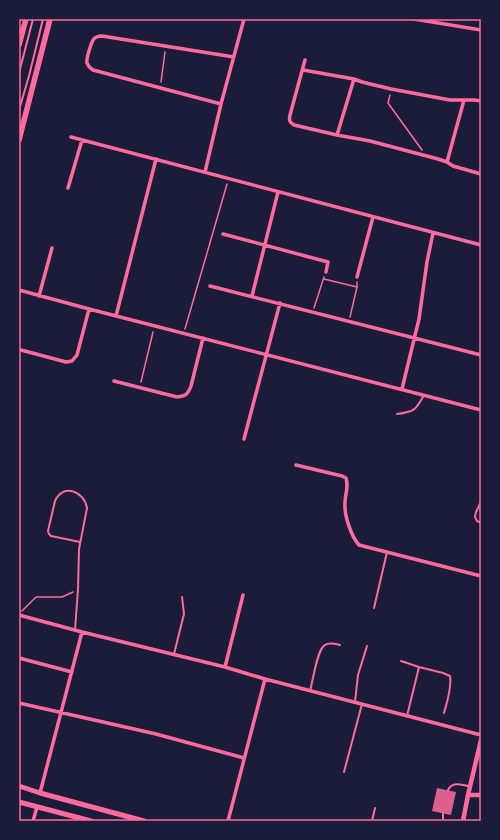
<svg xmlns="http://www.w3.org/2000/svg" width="500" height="840" viewBox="0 0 500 840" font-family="'Nunito Sans',sans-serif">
<rect width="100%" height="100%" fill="#1b1b3a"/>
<path fill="#dd5f8e" d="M 437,788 L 456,792 L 451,815 L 432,811 Z"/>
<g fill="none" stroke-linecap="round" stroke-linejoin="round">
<path stroke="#ff6b9d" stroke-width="1.5" d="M 161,82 L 165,52
M 390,95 L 388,103 L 422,150
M 324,279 L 357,287
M 314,308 L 324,277
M 350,317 L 357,287 L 357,282
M 185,329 L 227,184
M 141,382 L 153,332
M 22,611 L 36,597 L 62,597 L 73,592"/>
<path stroke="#ff6b9d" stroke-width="2" d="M 19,73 L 33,19
M 19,110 L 29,76 L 43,19
M 397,414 C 414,412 416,410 424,395
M 481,502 L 476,512 L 475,517 L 477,521 L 481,523
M 374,608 L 387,552
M 75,630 L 78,589 L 79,549 L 87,508 C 84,491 63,483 55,501 L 48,531 L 49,534 L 51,536 L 80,542
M 174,654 L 184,614 L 182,597
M 401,661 L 419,667 L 443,673 L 450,676 C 452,688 447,702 444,713
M 310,691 C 313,681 317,649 325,645 C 329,642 336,644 340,645
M 355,702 L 358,675 L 367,646
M 407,716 L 419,667
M 344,772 L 362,704
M 448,790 C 452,781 461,785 469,786
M 372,821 L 375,808
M 443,821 L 443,813"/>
<path stroke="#ff6b9d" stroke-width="3.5" d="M 414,19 L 481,30
M 305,60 L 290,115 C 289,120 289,122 294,125 L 337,135 L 370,141 L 438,159 L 447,162 L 453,166 L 481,174
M 303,70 L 354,79 L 362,82 L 391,89 L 450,100 L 474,100 L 481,101
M 221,104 L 93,70 C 90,68 88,66 87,63 C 86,58 91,44 93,40 C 95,37 98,36 102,36 L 234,57
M 337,135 L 354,79
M 71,137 L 481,245
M 447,162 L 464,100
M 205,172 L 221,104 L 244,19
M 68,188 L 82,140
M 223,234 L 328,262 L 326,272
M 357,277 L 373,217
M 210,286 L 481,355
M 19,290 L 89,309 L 481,410
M 39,296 L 52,248
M 252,296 L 278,192
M 116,316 L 156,159
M 21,350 L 66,362 L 72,361 L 77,355 L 89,309
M 114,381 L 177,397 C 186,396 188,394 191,386 L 203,338
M 402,389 L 419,319 L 427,262 L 433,233
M 244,439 L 280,303
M 296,465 L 342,476 L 346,478 C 349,488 345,493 345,503 C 344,515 351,536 359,545 L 481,576
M 19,615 L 82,632 L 225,667 L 265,679 L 481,735
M 19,658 L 72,672
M 225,667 L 243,595
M 19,703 L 156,734 L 244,758
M 40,793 L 82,632
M 33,821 L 37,807
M 228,821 L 265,679"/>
<path stroke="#ff6b9d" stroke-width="4.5" d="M 468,795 L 481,795
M 463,821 L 468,795 L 481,740"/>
<path stroke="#ff6b9d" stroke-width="5" d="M 19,786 L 40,793 L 144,821
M 19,802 L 91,821"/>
<path stroke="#ff6b9d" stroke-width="5.5" d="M 19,45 L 26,19
M 19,140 L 50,19"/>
</g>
<rect width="500" height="840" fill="none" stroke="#1b1b3a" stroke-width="40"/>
<rect x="20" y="20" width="460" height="800" fill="none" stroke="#ff6b9d" stroke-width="1.5"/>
</svg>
